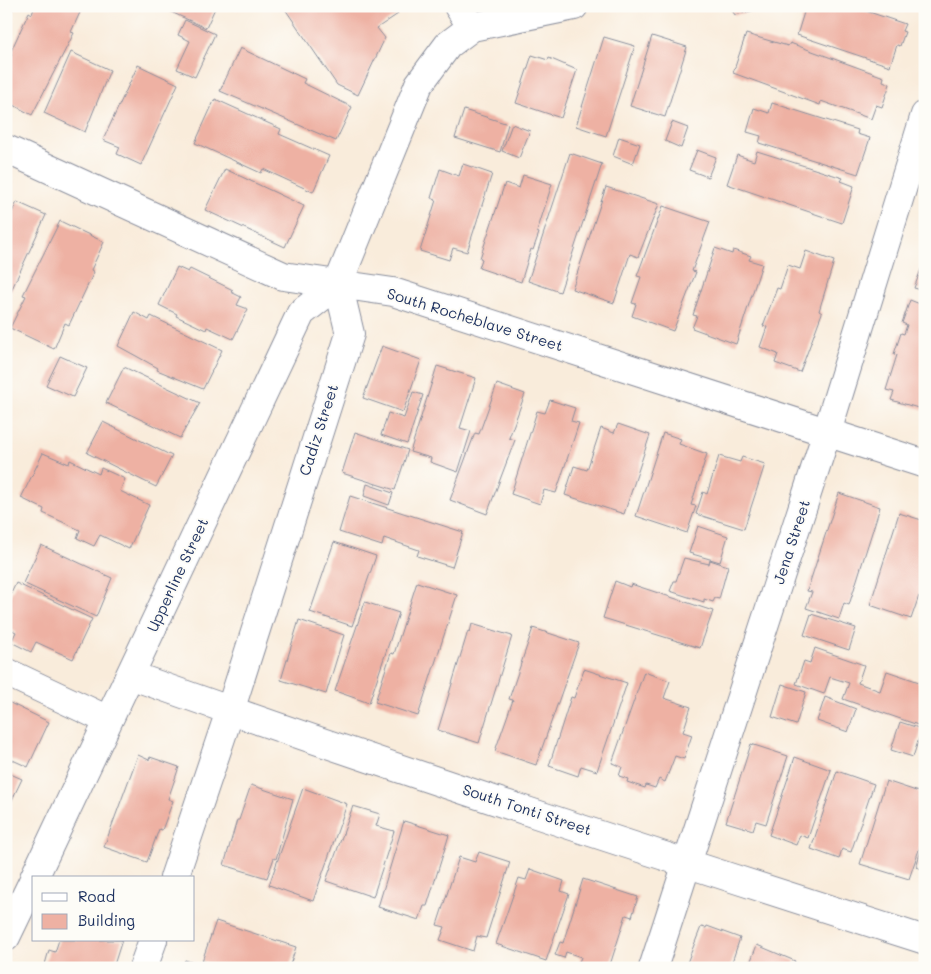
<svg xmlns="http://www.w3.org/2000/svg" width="931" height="974" viewBox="0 0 931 974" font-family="Mali,sans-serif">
<rect width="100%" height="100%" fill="#fdfcf7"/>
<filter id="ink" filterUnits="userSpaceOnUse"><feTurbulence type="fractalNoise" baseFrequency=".02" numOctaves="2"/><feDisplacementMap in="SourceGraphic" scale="10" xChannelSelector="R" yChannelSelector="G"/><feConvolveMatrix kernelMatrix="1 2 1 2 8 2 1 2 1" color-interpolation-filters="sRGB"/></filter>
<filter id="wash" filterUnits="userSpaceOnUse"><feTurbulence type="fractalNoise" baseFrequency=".0096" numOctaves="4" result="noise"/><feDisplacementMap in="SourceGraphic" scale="20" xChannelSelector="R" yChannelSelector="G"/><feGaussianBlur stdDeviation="1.12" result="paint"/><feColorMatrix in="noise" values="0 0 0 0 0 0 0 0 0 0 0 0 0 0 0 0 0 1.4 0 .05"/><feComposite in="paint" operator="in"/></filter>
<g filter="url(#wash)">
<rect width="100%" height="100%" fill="#f9ecdb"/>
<g id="blocks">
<path fill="#eeb1a3" d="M 6,6 L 14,6 L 6,23 Z
M 35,6 L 83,6 L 71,32 L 74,33 L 32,115 L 6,101 L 6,67 L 12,54 L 10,53 L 29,12 L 32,14 Z
M 158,6 L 216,6 L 206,28 Z
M 283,6 L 392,6 L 398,14 L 377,28 L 385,38 L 358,95 L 337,85 Z
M 729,6 L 767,6 L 767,7 L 735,15 Z
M 806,6 L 851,6 L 905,24 L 902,31 L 905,32 L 900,46 L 897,45 L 890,66 L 797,35 Z
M 185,20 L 215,34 L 195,77 L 177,69 L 190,41 L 178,35 Z
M 746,34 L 788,46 L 790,43 L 884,77 L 883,81 L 890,84 L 882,107 L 876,105 L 871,119 L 821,101 L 820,105 L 733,73 Z
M 652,36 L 687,47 L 665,117 L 630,106 Z
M 604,37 L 635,46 L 606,136 L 576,126 Z
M 240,48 L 305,79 L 303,83 L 352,107 L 336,141 L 220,91 Z
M 71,52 L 110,70 L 85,132 L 44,113 Z
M 532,55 L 548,60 L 549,58 L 577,70 L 561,118 L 516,103 Z
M 138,65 L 178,84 L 141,165 L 117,154 L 120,147 L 103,140 Z
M 215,99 L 281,129 L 279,134 L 329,156 L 313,192 L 263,169 L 261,173 L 195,143 Z
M 772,103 L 858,130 L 857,134 L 870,138 L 858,174 L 759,143 L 761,136 L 747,132 L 754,108 L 769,113 Z
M 464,110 L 508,124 L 500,152 L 455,138 Z
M 672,122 L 688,128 L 681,148 L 665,141 Z
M 512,124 L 530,131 L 519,158 L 502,151 Z
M 619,137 L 640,144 L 633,164 L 613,156 Z
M 697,150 L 716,157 L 708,177 L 689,170 Z
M 757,151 L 843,178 L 841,181 L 854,186 L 842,223 L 727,184 L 737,155 L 754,161 Z
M 570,153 L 602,164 L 560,292 L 528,281 Z
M 463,164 L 492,174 L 467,252 L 453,248 L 449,260 L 420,251 L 436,200 L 431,198 L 440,169 L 459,176 Z
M 225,169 L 304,206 L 285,247 L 205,210 Z
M 523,175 L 552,184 L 537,232 L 539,233 L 533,250 L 531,249 L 521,282 L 479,268 L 482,259 L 480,258 L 505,183 L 519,188 Z
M 606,187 L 659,204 L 638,257 L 630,254 L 614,303 L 572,289 Z
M 17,202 L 46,215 L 11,291 L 6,289 L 6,209 L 12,212 Z
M 663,206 L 710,222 L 692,271 L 696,272 L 673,331 L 632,316 L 636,304 L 632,303 L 641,277 L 637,276 Z
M 60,221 L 104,242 L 91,270 L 94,272 L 69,325 L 65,323 L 54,349 L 10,328 L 26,296 L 23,295 Z
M 715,248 L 732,254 L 733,250 L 751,256 L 749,260 L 762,264 L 736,344 L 692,328 L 697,316 L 693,315 Z
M 806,251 L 834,261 L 819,311 L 822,313 L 800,372 L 775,363 L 778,354 L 760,347 L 767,327 L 763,326 L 777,288 L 780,289 L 788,265 L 800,269 Z
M 925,259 L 925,291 L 914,288 Z
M 177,267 L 188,272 L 190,269 L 233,290 L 231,292 L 241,297 L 237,305 L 248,309 L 233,339 L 207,327 L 206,330 L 176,316 L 177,314 L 159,305 Z
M 910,300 L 925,306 L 925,410 L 891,400 L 894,392 L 886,390 L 897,355 L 894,354 L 901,333 L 904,334 L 907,325 L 902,323 Z
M 134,312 L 149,320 L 151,316 L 222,350 L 203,389 L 157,370 L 158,368 L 118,346 Z
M 382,346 L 421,360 L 403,412 L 363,398 Z
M 60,356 L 87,368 L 73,397 L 46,385 Z
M 437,366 L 476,378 L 460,428 L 471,431 L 458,472 L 430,462 L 431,458 L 410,452 Z
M 124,367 L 200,403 L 180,438 L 106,403 Z
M 497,384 L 525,394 L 509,438 L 515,440 L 487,514 L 450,500 L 475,433 L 479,434 Z
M 413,392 L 423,395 L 407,444 L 381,435 L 388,413 L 404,418 Z
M 550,400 L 575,408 L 571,421 L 579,423 L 556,493 L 544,490 L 540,504 L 511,494 L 537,411 L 545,413 Z
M 103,422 L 172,456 L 156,487 L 87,453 Z
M 618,424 L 650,435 L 624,514 L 565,495 L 574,466 L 587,470 L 601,428 L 614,433 Z
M 355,432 L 408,450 L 395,490 L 342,473 Z
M 663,433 L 681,439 L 679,444 L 707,454 L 691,505 L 696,506 L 687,533 L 636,516 Z
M 43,453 L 69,464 L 70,460 L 99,474 L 101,468 L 125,479 L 120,491 L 149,505 L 129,549 L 100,535 L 94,546 L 77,538 L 80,530 L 43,513 L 44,509 L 21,498 Z
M 719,456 L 740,462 L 742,457 L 765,464 L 744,529 L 696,514 L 703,492 L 707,494 Z
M 367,484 L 393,493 L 389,505 L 364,496 Z
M 839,493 L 880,507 L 849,605 L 844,603 L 839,619 L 806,608 L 812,592 L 807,591 Z
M 350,496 L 463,532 L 452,567 L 417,556 L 419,550 L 384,538 L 382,546 L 339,532 Z
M 899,513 L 925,521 L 925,577 L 923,583 L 925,588 L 922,597 L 919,596 L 911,619 L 870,605 Z
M 698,526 L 728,536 L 720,562 L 689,553 Z
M 334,542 L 376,556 L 352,626 L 310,612 Z
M 41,545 L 112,578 L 96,617 L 23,583 Z
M 684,558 L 709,564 L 710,560 L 728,566 L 719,599 L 715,598 L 713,602 L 704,599 L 704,602 L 670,591 L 674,581 L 676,581 Z
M 615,581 L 630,587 L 631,584 L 713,611 L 700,648 L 603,618 Z
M 417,582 L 457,595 L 418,716 L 375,702 L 391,653 L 394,654 Z
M 16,583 L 92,619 L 73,659 L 36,642 L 31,652 L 11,642 L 16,632 L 6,627 L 6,604 Z
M 365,602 L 399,613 L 369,703 L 335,691 Z
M 811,614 L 856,628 L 849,650 L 804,635 Z
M 299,620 L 344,635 L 326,694 L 281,680 Z
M 472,624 L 512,636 L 479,743 L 438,730 L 468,631 L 470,632 Z
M 533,628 L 579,643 L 536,765 L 495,751 L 513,700 L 509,699 Z
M 815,648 L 864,665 L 858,683 L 880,691 L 887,671 L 925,684 L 920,705 L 925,706 L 918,725 L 843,699 L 849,683 L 830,677 L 824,694 L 796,684 L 804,661 L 810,663 Z
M 584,669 L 627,683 L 597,771 L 581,766 L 578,776 L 549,766 L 571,697 L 574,698 Z
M 644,672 L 670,681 L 664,698 L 691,707 L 683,732 L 692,735 L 684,759 L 675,756 L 665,782 L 659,779 L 655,788 L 646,785 L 645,788 L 627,782 L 628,779 L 619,776 L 622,767 L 612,763 Z
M 782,684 L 806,692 L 796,725 L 772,717 Z
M 825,697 L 856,709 L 848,732 L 817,721 Z
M 6,701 L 49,722 L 28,767 L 6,757 Z
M 900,722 L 922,729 L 913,757 L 891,750 Z
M 751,744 L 788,756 L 766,824 L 756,821 L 753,830 L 726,822 Z
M 138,755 L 149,760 L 150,757 L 179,767 L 168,799 L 173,801 L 162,830 L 159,829 L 147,862 L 104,847 Z
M 795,757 L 831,770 L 808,838 L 800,835 L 796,845 L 769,835 Z
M 837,771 L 874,784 L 851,852 L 842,849 L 839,859 L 811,849 Z
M 6,772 L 22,779 L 10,804 L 6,802 Z
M 886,781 L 925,794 L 925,832 L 909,879 L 860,864 Z
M 251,785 L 293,799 L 276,859 L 274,858 L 267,878 L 224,865 L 237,820 L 239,820 Z
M 303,788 L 347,804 L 313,901 L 269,885 Z
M 353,806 L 380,814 L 376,826 L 394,831 L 373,897 L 326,881 Z
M 404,821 L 449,835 L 427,906 L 424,906 L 419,920 L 378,907 Z
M 925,837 L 925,870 L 916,867 Z
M 479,852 L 510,862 L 486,938 L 477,936 L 473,951 L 440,940 L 445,927 L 437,925 L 459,857 L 475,862 Z
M 530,869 L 564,881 L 561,891 L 569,894 L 546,961 L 496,944 L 519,878 L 526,880 Z
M 583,879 L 638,897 L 632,917 L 626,915 L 609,968 L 590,968 L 591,966 L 579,962 L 581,957 L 566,952 L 564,958 L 555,955 L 560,942 L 563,943 Z
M 216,921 L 296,947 L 289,968 L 222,968 L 202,961 Z
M 707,926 L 740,938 L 730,968 L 685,968 L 701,927 L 706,928 Z
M 59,940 L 122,940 L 113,968 L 44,968 L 49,950 L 55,952 Z
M 757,945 L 795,961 L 792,968 L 748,968 Z
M 185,960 L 207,967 L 207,968 L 182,968 Z"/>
</g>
</g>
<g filter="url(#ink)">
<use href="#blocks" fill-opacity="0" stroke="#8a8e9c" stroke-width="1"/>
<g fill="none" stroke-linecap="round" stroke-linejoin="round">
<g stroke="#8a8e9c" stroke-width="30">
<path id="minor" d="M 458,6 L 472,27
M 6,149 L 283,276 L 393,292 L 925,464
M 6,672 L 108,720
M 130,675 C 393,769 659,855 925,940
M 34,878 L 301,313 L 338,284
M 174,878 L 230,711 L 350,334 L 338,284 L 419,84 L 448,45 L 472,27 L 574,6
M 6,937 L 34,879
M 143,968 L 153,940
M 653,968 L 827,432 L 925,115"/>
</g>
<use href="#minor" stroke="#fff" stroke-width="28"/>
</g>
</g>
<g text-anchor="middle" stroke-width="4" stroke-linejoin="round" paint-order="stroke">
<g font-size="15" fill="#1b2f5e" stroke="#fdfcf7">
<text transform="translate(475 320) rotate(17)" y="5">South Rocheblave Street</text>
<text transform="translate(319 430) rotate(-72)" y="5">Cadiz Street</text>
<text transform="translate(792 542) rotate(-72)" y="5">Jena Street</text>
<text transform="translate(178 575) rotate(-65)" y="5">Upperline Street</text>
<text transform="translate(527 810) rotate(18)" y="5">South Tonti Street</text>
</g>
</g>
<rect width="931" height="974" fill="none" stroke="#fdfcf7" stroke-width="25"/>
<rect x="32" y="876" width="162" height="65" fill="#fdfcf7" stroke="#a3aaba"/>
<rect x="42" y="893" width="25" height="8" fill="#ffffff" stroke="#a3aaba"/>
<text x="78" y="902" font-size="15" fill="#1b2f5e">Road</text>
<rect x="42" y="914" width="25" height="15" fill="#eeb1a3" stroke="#a3aaba"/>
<text x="78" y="926" font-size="15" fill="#1b2f5e">Building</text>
</svg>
